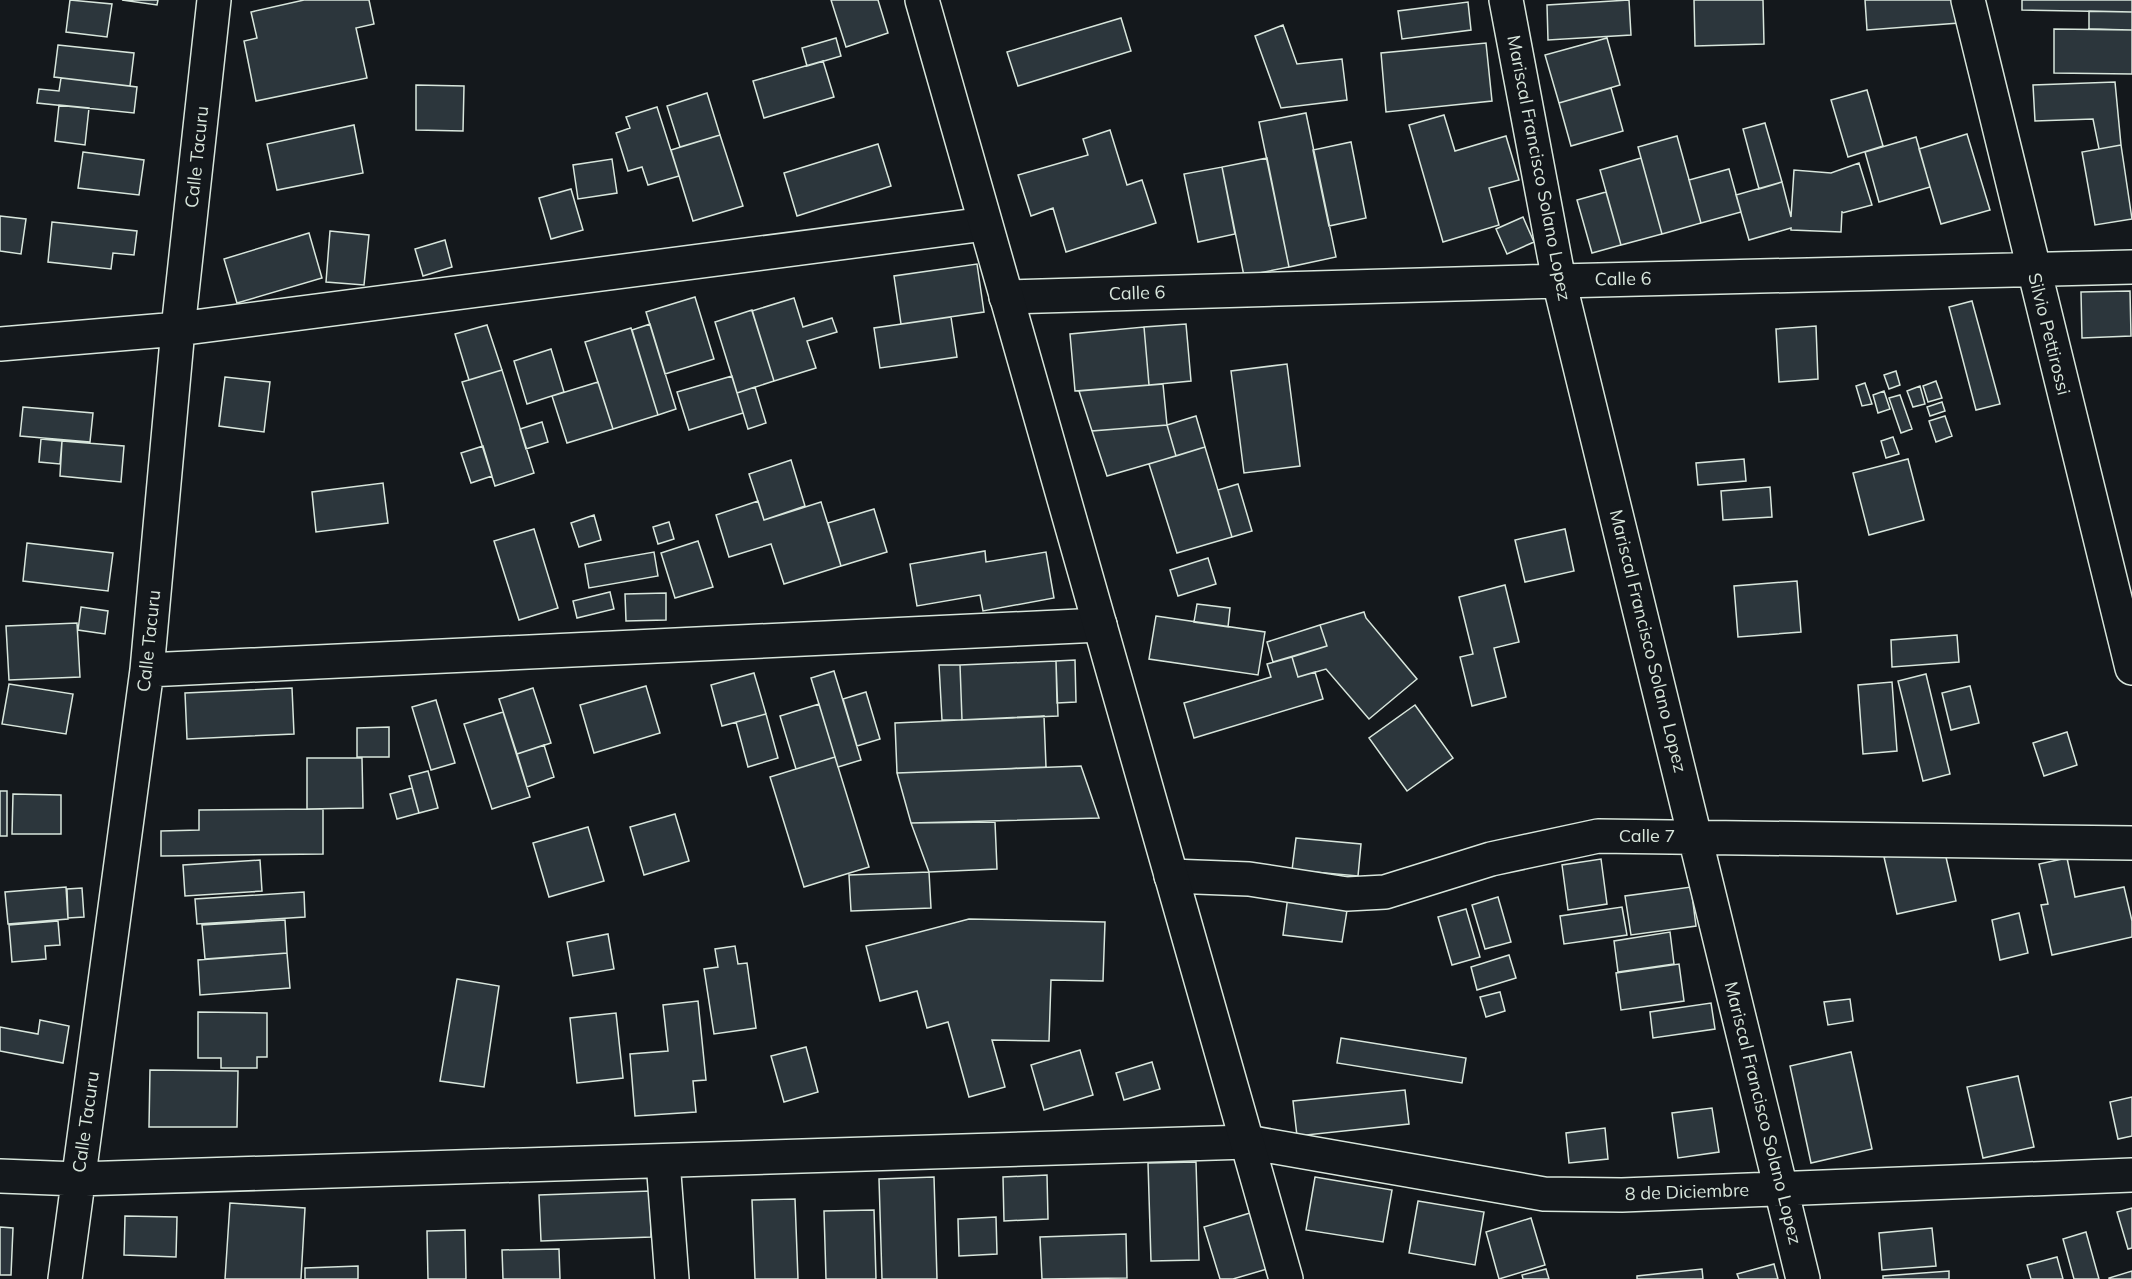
<svg xmlns="http://www.w3.org/2000/svg" width="2132" height="1279" viewBox="0 0 2132 1279" font-family="Mulish,sans-serif">
<rect width="100%" height="100%" fill="#14181c"/>
<path fill="#2c363c" stroke="#d8e6dc" stroke-width="1.5" d="M 70,0 L 112,4 L 107,37 L 66,32 Z
M 122,0 L 158,0 L 157,5 Z
M 304,0 L 369,0 L 374,24 L 356,28 L 367,78 L 256,101 L 244,41 L 257,38 L 251,12 Z
M 831,0 L 878,0 L 888,33 L 846,47 Z
M 1629,0 L 1631,35 L 1548,40 L 1547,5 Z
M 1694,0 L 1763,0 L 1764,44 L 1695,46 Z
M 1865,0 L 1958,0 L 1959,23 L 1867,30 Z
M 2022,0 L 2132,0 L 2132,12 L 2022,10 Z
M 1468,2 L 1471,30 L 1402,39 L 1398,11 Z
M 2089,11 L 2132,12 L 2132,30 L 2089,29 Z
M 1121,18 L 1131,51 L 1018,86 L 1007,52 Z
M 1283,25 L 1297,64 L 1342,59 L 1347,100 L 1281,108 L 1255,36 Z
M 2054,29 L 2132,30 L 2132,74 L 2054,73 Z
M 836,38 L 841,56 L 807,66 L 802,48 Z
M 1607,38 L 1620,85 L 1559,103 L 1545,55 Z
M 1486,43 L 1492,101 L 1386,112 L 1381,53 Z
M 58,45 L 134,53 L 130,86 L 54,77 Z
M 823,61 L 834,97 L 764,118 L 753,81 Z
M 61,78 L 137,87 L 134,113 L 37,103 L 39,89 L 59,91 Z
M 2115,82 L 2121,145 L 2099,149 L 2093,119 L 2035,121 L 2033,85 Z
M 416,85 L 464,86 L 463,131 L 416,130 Z
M 1611,88 L 1623,131 L 1571,146 L 1559,103 Z
M 1867,90 L 1883,146 L 1848,157 L 1831,100 Z
M 707,93 L 720,135 L 680,147 L 667,106 Z
M 59,105 L 89,108 L 85,145 L 55,141 Z
M 657,107 L 679,176 L 648,185 L 642,167 L 628,171 L 616,133 L 630,128 L 626,117 Z
M 1306,113 L 1336,257 L 1289,267 L 1259,122 Z
M 1444,115 L 1455,151 L 1506,136 L 1519,180 L 1489,188 L 1499,225 L 1443,242 L 1409,125 Z
M 1765,123 L 1782,182 L 1759,189 L 1743,129 Z
M 354,125 L 363,173 L 277,190 L 267,144 Z
M 1110,130 L 1127,185 L 1142,180 L 1156,223 L 1066,252 L 1053,208 L 1031,216 L 1018,175 L 1088,155 L 1083,139 Z
M 1967,134 L 1990,210 L 1941,224 L 1919,149 Z
M 720,135 L 743,206 L 693,221 L 671,150 Z
M 1677,136 L 1701,223 L 1662,234 L 1638,147 Z
M 1916,137 L 1930,187 L 1879,202 L 1865,152 Z
M 1351,142 L 1366,218 L 1329,226 L 1313,150 Z
M 878,144 L 891,186 L 797,216 L 784,173 Z
M 2121,145 L 2132,219 L 2095,225 L 2082,152 Z
M 83,152 L 144,160 L 139,195 L 78,188 Z
M 1267,158 L 1289,267 L 1244,276 L 1222,167 Z
M 1641,158 L 1662,234 L 1621,245 L 1600,170 Z
M 612,159 L 617,193 L 578,199 L 573,165 Z
M 1859,163 L 1872,205 L 1842,213 L 1842,211 L 1841,232 L 1791,230 L 1791,228 L 1749,240 L 1736,195 L 1782,182 L 1791,217 L 1794,170 L 1831,173 Z
M 1222,167 L 1235,234 L 1198,242 L 1184,174 Z
M 1729,169 L 1741,212 L 1701,223 L 1689,180 Z
M 571,189 L 583,230 L 551,239 L 539,198 Z
M 1606,192 L 1621,245 L 1592,253 L 1577,200 Z
M 0,216 L 26,219 L 21,254 L 0,251 Z
M 1523,217 L 1534,242 L 1507,254 L 1496,229 Z
M 52,222 L 137,231 L 134,255 L 113,253 L 111,269 L 48,262 Z
M 330,231 L 369,235 L 364,285 L 326,282 Z
M 309,233 L 322,278 L 237,303 L 224,259 Z
M 445,240 L 452,267 L 423,276 L 415,249 Z
M 977,264 L 984,312 L 901,324 L 894,276 Z
M 2130,291 L 2131,336 L 2082,338 L 2081,292 Z
M 695,297 L 714,359 L 665,374 L 646,312 Z
M 794,298 L 803,327 L 832,318 L 837,332 L 807,341 L 816,368 L 774,381 L 752,311 Z
M 1972,301 L 2000,404 L 1976,410 L 1949,307 Z
M 752,310 L 774,381 L 737,393 L 715,322 Z
M 951,317 L 957,357 L 880,368 L 874,328 Z
M 650,324 L 676,409 L 658,415 L 632,330 Z
M 1186,324 L 1191,381 L 1149,385 L 1144,327 Z
M 487,325 L 502,370 L 469,380 L 455,334 Z
M 1816,326 L 1818,379 L 1779,382 L 1776,329 Z
M 1144,327 L 1149,385 L 1075,391 L 1070,334 Z
M 631,328 L 658,415 L 613,429 L 585,342 Z
M 551,349 L 564,392 L 527,404 L 514,361 Z
M 1287,364 L 1300,466 L 1244,473 L 1231,371 Z
M 502,370 L 534,473 L 495,486 L 462,382 Z
M 1896,371 L 1900,385 L 1889,389 L 1884,375 Z
M 732,376 L 743,413 L 689,430 L 677,392 Z
M 225,377 L 270,382 L 264,432 L 219,426 Z
M 1936,381 L 1942,398 L 1928,402 L 1923,386 Z
M 598,382 L 613,429 L 567,443 L 552,396 Z
M 1865,383 L 1872,404 L 1862,406 L 1856,386 Z
M 1163,384 L 1167,425 L 1092,431 L 1079,391 Z
M 1920,386 L 1925,404 L 1913,407 L 1907,391 Z
M 755,387 L 766,423 L 748,429 L 737,393 Z
M 1884,391 L 1890,409 L 1878,413 L 1873,395 Z
M 1900,395 L 1912,429 L 1901,433 L 1889,398 Z
M 1942,402 L 1945,411 L 1930,416 L 1927,407 Z
M 23,407 L 93,413 L 90,442 L 20,436 Z
M 1196,416 L 1205,447 L 1176,456 L 1167,425 Z
M 1945,416 L 1952,436 L 1936,442 L 1929,421 Z
M 542,422 L 548,442 L 526,449 L 520,429 Z
M 1167,425 L 1176,456 L 1107,476 L 1092,431 Z
M 1893,437 L 1899,454 L 1886,458 L 1881,441 Z
M 41,439 L 62,441 L 60,464 L 39,462 Z
M 62,441 L 124,446 L 121,482 L 60,476 Z
M 483,446 L 492,476 L 471,483 L 461,453 Z
M 1205,447 L 1232,537 L 1177,553 L 1149,464 Z
M 1744,459 L 1746,481 L 1698,485 L 1696,463 Z
M 1908,459 L 1924,520 L 1869,535 L 1853,473 Z
M 791,460 L 805,506 L 764,520 L 749,474 Z
M 383,483 L 388,523 L 316,532 L 312,492 Z
M 1238,484 L 1252,531 L 1232,537 L 1218,490 Z
M 1770,487 L 1772,517 L 1723,520 L 1721,491 Z
M 758,501 L 764,520 L 821,502 L 841,566 L 784,584 L 771,544 L 729,557 L 716,515 Z
M 874,509 L 887,552 L 841,566 L 828,523 Z
M 594,515 L 601,540 L 579,547 L 571,523 Z
M 669,522 L 674,539 L 658,544 L 653,527 Z
M 534,529 L 558,608 L 519,620 L 494,541 Z
M 1565,529 L 1574,571 L 1525,582 L 1515,540 Z
M 698,541 L 713,587 L 675,598 L 661,553 Z
M 27,543 L 113,553 L 108,591 L 23,581 Z
M 985,551 L 986,562 L 1046,552 L 1054,598 L 983,611 L 980,595 L 917,606 L 910,564 Z
M 654,552 L 658,576 L 589,588 L 585,564 Z
M 1208,558 L 1216,584 L 1178,596 L 1170,570 Z
M 1797,581 L 1801,632 L 1738,637 L 1734,586 Z
M 1505,585 L 1519,642 L 1494,648 L 1506,697 L 1472,706 L 1460,657 L 1473,654 L 1459,597 Z
M 610,592 L 614,609 L 577,618 L 573,601 Z
M 666,593 L 666,620 L 626,621 L 625,594 Z
M 1197,604 L 1230,608 L 1228,627 L 1194,622 Z
M 81,607 L 108,611 L 105,634 L 78,630 Z
M 1364,612 L 1366,618 L 1417,679 L 1369,719 L 1326,669 L 1298,677 L 1292,657 L 1327,646 L 1320,625 Z
M 1156,616 L 1265,632 L 1258,675 L 1149,659 Z
M 77,623 L 80,677 L 9,680 L 6,626 Z
M 1320,625 L 1327,646 L 1273,662 L 1267,642 Z
M 1957,635 L 1959,662 L 1892,667 L 1891,640 Z
M 1292,657 L 1298,677 L 1315,672 L 1323,699 L 1194,738 L 1184,703 L 1271,677 L 1267,664 Z
M 1075,660 L 1076,702 L 1057,703 L 1056,661 Z
M 1056,661 L 1058,716 L 962,720 L 960,665 Z
M 939,665 L 960,665 L 962,720 L 942,720 Z
M 834,671 L 861,760 L 838,767 L 811,678 Z
M 754,673 L 766,714 L 722,726 L 711,685 Z
M 1926,674 L 1950,774 L 1923,781 L 1898,681 Z
M 1892,682 L 1897,751 L 1863,754 L 1858,685 Z
M 9,684 L 73,694 L 66,734 L 2,724 Z
M 646,686 L 660,733 L 594,753 L 580,705 Z
M 1970,686 L 1979,723 L 1951,730 L 1942,693 Z
M 292,688 L 294,734 L 187,739 L 185,693 Z
M 533,688 L 551,743 L 517,754 L 499,699 Z
M 866,692 L 880,739 L 857,746 L 843,699 Z
M 436,700 L 455,763 L 431,770 L 412,707 Z
M 819,704 L 835,757 L 796,769 L 780,716 Z
M 1415,705 L 1453,758 L 1407,791 L 1369,738 Z
M 503,712 L 530,797 L 492,809 L 464,724 Z
M 766,714 L 778,758 L 748,767 L 736,722 Z
M 1044,716 L 1046,767 L 897,773 L 895,723 Z
M 389,727 L 389,757 L 357,757 L 357,728 Z
M 2067,732 L 2077,765 L 2044,776 L 2033,743 Z
M 544,745 L 554,777 L 527,787 L 517,754 Z
M 835,757 L 869,867 L 804,887 L 770,777 Z
M 307,758 L 362,758 L 363,808 L 307,809 Z
M 1081,766 L 1099,818 L 911,823 L 897,773 Z
M 428,771 L 438,808 L 419,813 L 409,776 Z
M 412,788 L 419,813 L 397,819 L 390,794 Z
M 0,791 L 7,791 L 7,836 L 0,836 Z
M 13,794 L 61,795 L 61,834 L 12,834 Z
M 323,809 L 323,854 L 161,856 L 161,831 L 199,830 L 199,810 Z
M 675,814 L 689,861 L 644,875 L 630,827 Z
M 995,822 L 997,869 L 929,872 L 911,823 Z
M 588,827 L 604,881 L 549,897 L 533,843 Z
M 1296,838 L 1361,844 L 1358,876 L 1292,870 Z
M 1943,844 L 1956,901 L 1897,914 L 1884,857 Z
M 2067,858 L 2075,897 L 2124,887 L 2132,921 L 2132,937 L 2052,955 L 2041,905 L 2048,904 L 2039,864 Z
M 1601,859 L 1607,904 L 1568,910 L 1562,865 Z
M 260,860 L 262,891 L 185,896 L 183,865 Z
M 929,872 L 931,908 L 851,911 L 849,875 Z
M 66,887 L 68,919 L 8,924 L 5,892 Z
M 1691,887 L 1696,926 L 1631,935 L 1625,896 Z
M 82,888 L 84,917 L 68,918 L 67,889 Z
M 304,892 L 305,917 L 197,924 L 195,899 Z
M 1288,896 L 1348,904 L 1342,942 L 1283,935 Z
M 1498,897 L 1511,942 L 1485,949 L 1472,905 Z
M 1622,907 L 1627,935 L 1564,944 L 1560,916 Z
M 1466,909 L 1480,957 L 1452,965 L 1438,917 Z
M 2019,913 L 2028,953 L 2000,960 L 1992,920 Z
M 969,919 L 1105,922 L 1103,981 L 1051,980 L 1049,1041 L 992,1040 L 1005,1087 L 969,1097 L 948,1022 L 927,1028 L 917,991 L 880,1001 L 866,946 Z
M 285,920 L 287,953 L 205,959 L 202,925 Z
M 58,921 L 60,945 L 45,946 L 46,959 L 12,962 L 9,925 Z
M 1670,932 L 1674,964 L 1618,972 L 1614,941 Z
M 608,934 L 614,969 L 573,976 L 567,942 Z
M 735,946 L 738,964 L 747,963 L 756,1028 L 714,1034 L 704,969 L 718,967 L 715,949 Z
M 287,953 L 290,988 L 200,995 L 198,960 Z
M 1509,955 L 1516,978 L 1477,990 L 1471,967 Z
M 1679,964 L 1684,1001 L 1621,1010 L 1616,973 Z
M 457,979 L 499,986 L 484,1087 L 440,1081 Z
M 1500,992 L 1505,1011 L 1486,1017 L 1480,997 Z
M 1850,999 L 1853,1021 L 1828,1025 L 1824,1002 Z
M 698,1001 L 706,1080 L 693,1081 L 696,1112 L 635,1116 L 630,1054 L 668,1051 L 663,1005 Z
M 1711,1003 L 1715,1029 L 1653,1038 L 1650,1012 Z
M 198,1012 L 267,1013 L 267,1057 L 257,1057 L 257,1068 L 221,1068 L 221,1058 L 198,1058 Z
M 616,1013 L 623,1078 L 577,1083 L 570,1018 Z
M 40,1020 L 69,1026 L 63,1063 L 0,1051 L 0,1027 L 38,1034 Z
M 1341,1038 L 1466,1058 L 1462,1083 L 1337,1063 Z
M 806,1047 L 818,1092 L 784,1102 L 771,1056 Z
M 1080,1050 L 1093,1095 L 1044,1110 L 1031,1065 Z
M 1851,1052 L 1872,1149 L 1811,1163 L 1790,1066 Z
M 1152,1062 L 1160,1089 L 1124,1100 L 1116,1073 Z
M 150,1070 L 238,1071 L 237,1127 L 149,1127 Z
M 2018,1076 L 2034,1147 L 1983,1158 L 1967,1087 Z
M 1405,1090 L 1409,1124 L 1297,1136 L 1293,1101 Z
M 2132,1097 L 2132,1136 L 2118,1139 L 2110,1102 Z
M 1712,1108 L 1719,1152 L 1678,1158 L 1672,1113 Z
M 1605,1128 L 1608,1159 L 1569,1163 L 1566,1133 Z
M 1196,1162 L 1199,1260 L 1151,1261 L 1148,1163 Z
M 1047,1175 L 1048,1219 L 1004,1221 L 1003,1177 Z
M 934,1177 L 937,1279 L 882,1279 L 879,1179 Z
M 1315,1177 L 1392,1190 L 1383,1242 L 1306,1230 Z
M 650,1191 L 651,1237 L 541,1241 L 539,1195 Z
M 795,1199 L 798,1279 L 755,1279 L 752,1200 Z
M 1418,1201 L 1484,1212 L 1475,1265 L 1409,1253 Z
M 230,1203 L 305,1208 L 301,1279 L 225,1279 Z
M 2132,1208 L 2132,1248 L 2128,1249 L 2117,1212 Z
M 874,1210 L 876,1279 L 826,1279 L 824,1211 Z
M 1250,1213 L 1267,1269 L 1233,1279 L 1220,1279 L 1204,1227 Z
M 125,1216 L 177,1217 L 176,1257 L 124,1255 Z
M 996,1217 L 997,1254 L 959,1256 L 958,1219 Z
M 1531,1218 L 1545,1265 L 1499,1279 L 1486,1232 Z
M 0,1227 L 13,1228 L 11,1275 L 0,1275 Z
M 1932,1228 L 1936,1266 L 1882,1270 L 1879,1233 Z
M 465,1230 L 466,1279 L 428,1279 L 427,1231 Z
M 2086,1232 L 2099,1279 L 2074,1279 L 2063,1239 Z
M 1126,1234 L 1127,1278 L 1042,1279 L 1040,1237 Z
M 559,1249 L 560,1279 L 503,1279 L 502,1250 Z
M 2057,1257 L 2063,1279 L 2031,1279 L 2027,1265 Z
M 1774,1264 L 1778,1279 L 1739,1279 L 1737,1274 Z
M 358,1266 L 358,1279 L 305,1279 L 305,1268 Z
M 1546,1269 L 1549,1279 L 1523,1279 L 1522,1275 Z
M 1702,1269 L 1703,1279 L 1637,1279 L 1637,1276 Z
M 1949,1271 L 1949,1279 L 1883,1279 L 1883,1276 Z
M 2132,1271 L 2132,1279 L 2109,1279 L 2109,1278 Z"/>
<g fill="none" stroke-linecap="round" stroke-linejoin="round">
<g stroke="#d8e6dc" stroke-width="36">
<path id="minor" d="M 1506,0 L 1559,281 L 1803,1279
M 1968,0 L 2132,668
M 1006,297 L 1559,281 L 2132,267
M 0,344 L 178,329 L 985,224
M 147,670 L 1100,625
M 1171,876 L 1249,879 L 1347,894 L 1385,892 L 1491,859 L 1598,836 L 2132,843
M 663,1161 L 672,1279
M 0,1176 L 78,1179 L 1247,1142 L 1544,1194 L 1622,1195 L 2132,1175
M 65,1279 L 147,670 L 178,329 L 214,0"/>
</g>
<g stroke="#d8e6dc" stroke-width="36">
<path id="major" d="M 922,0 L 1286,1279"/>
</g>
<use href="#minor" stroke="#14181c" stroke-width="33"/>
<use href="#major" stroke="#14181c" stroke-width="33"/>
</g>
<g text-anchor="middle" stroke-width="4.5" stroke-linejoin="round" paint-order="stroke">
<g font-size="18" fill="#d8e6dc" stroke="#14181c">
<text transform="translate(197 157) rotate(-84)" y="6">Calle Tacuru</text>
<text transform="translate(1539 168) rotate(79)" y="6">Mariscal Francisco Solano Lopez</text>
<text transform="translate(1623 279) rotate(-1)" y="6">Calle 6</text>
<text transform="translate(1137 293) rotate(-2)" y="6">Calle 6</text>
<text transform="translate(2049 334) rotate(76)" y="6">Silvio Pettirossi</text>
<text transform="translate(149 641) rotate(-84)" y="6">Calle Tacuru</text>
<text transform="translate(1648 641) rotate(76)" y="6">Mariscal Francisco Solano Lopez</text>
<text x="1647" y="842">Calle 7</text>
<text transform="translate(1763 1113) rotate(76)" y="6">Mariscal Francisco Solano Lopez</text>
<text transform="translate(86 1122) rotate(-82)" y="6">Calle Tacuru</text>
<text transform="translate(1687 1192) rotate(-2)" y="6">8 de Diciembre</text>
</g>
</g>
</svg>
